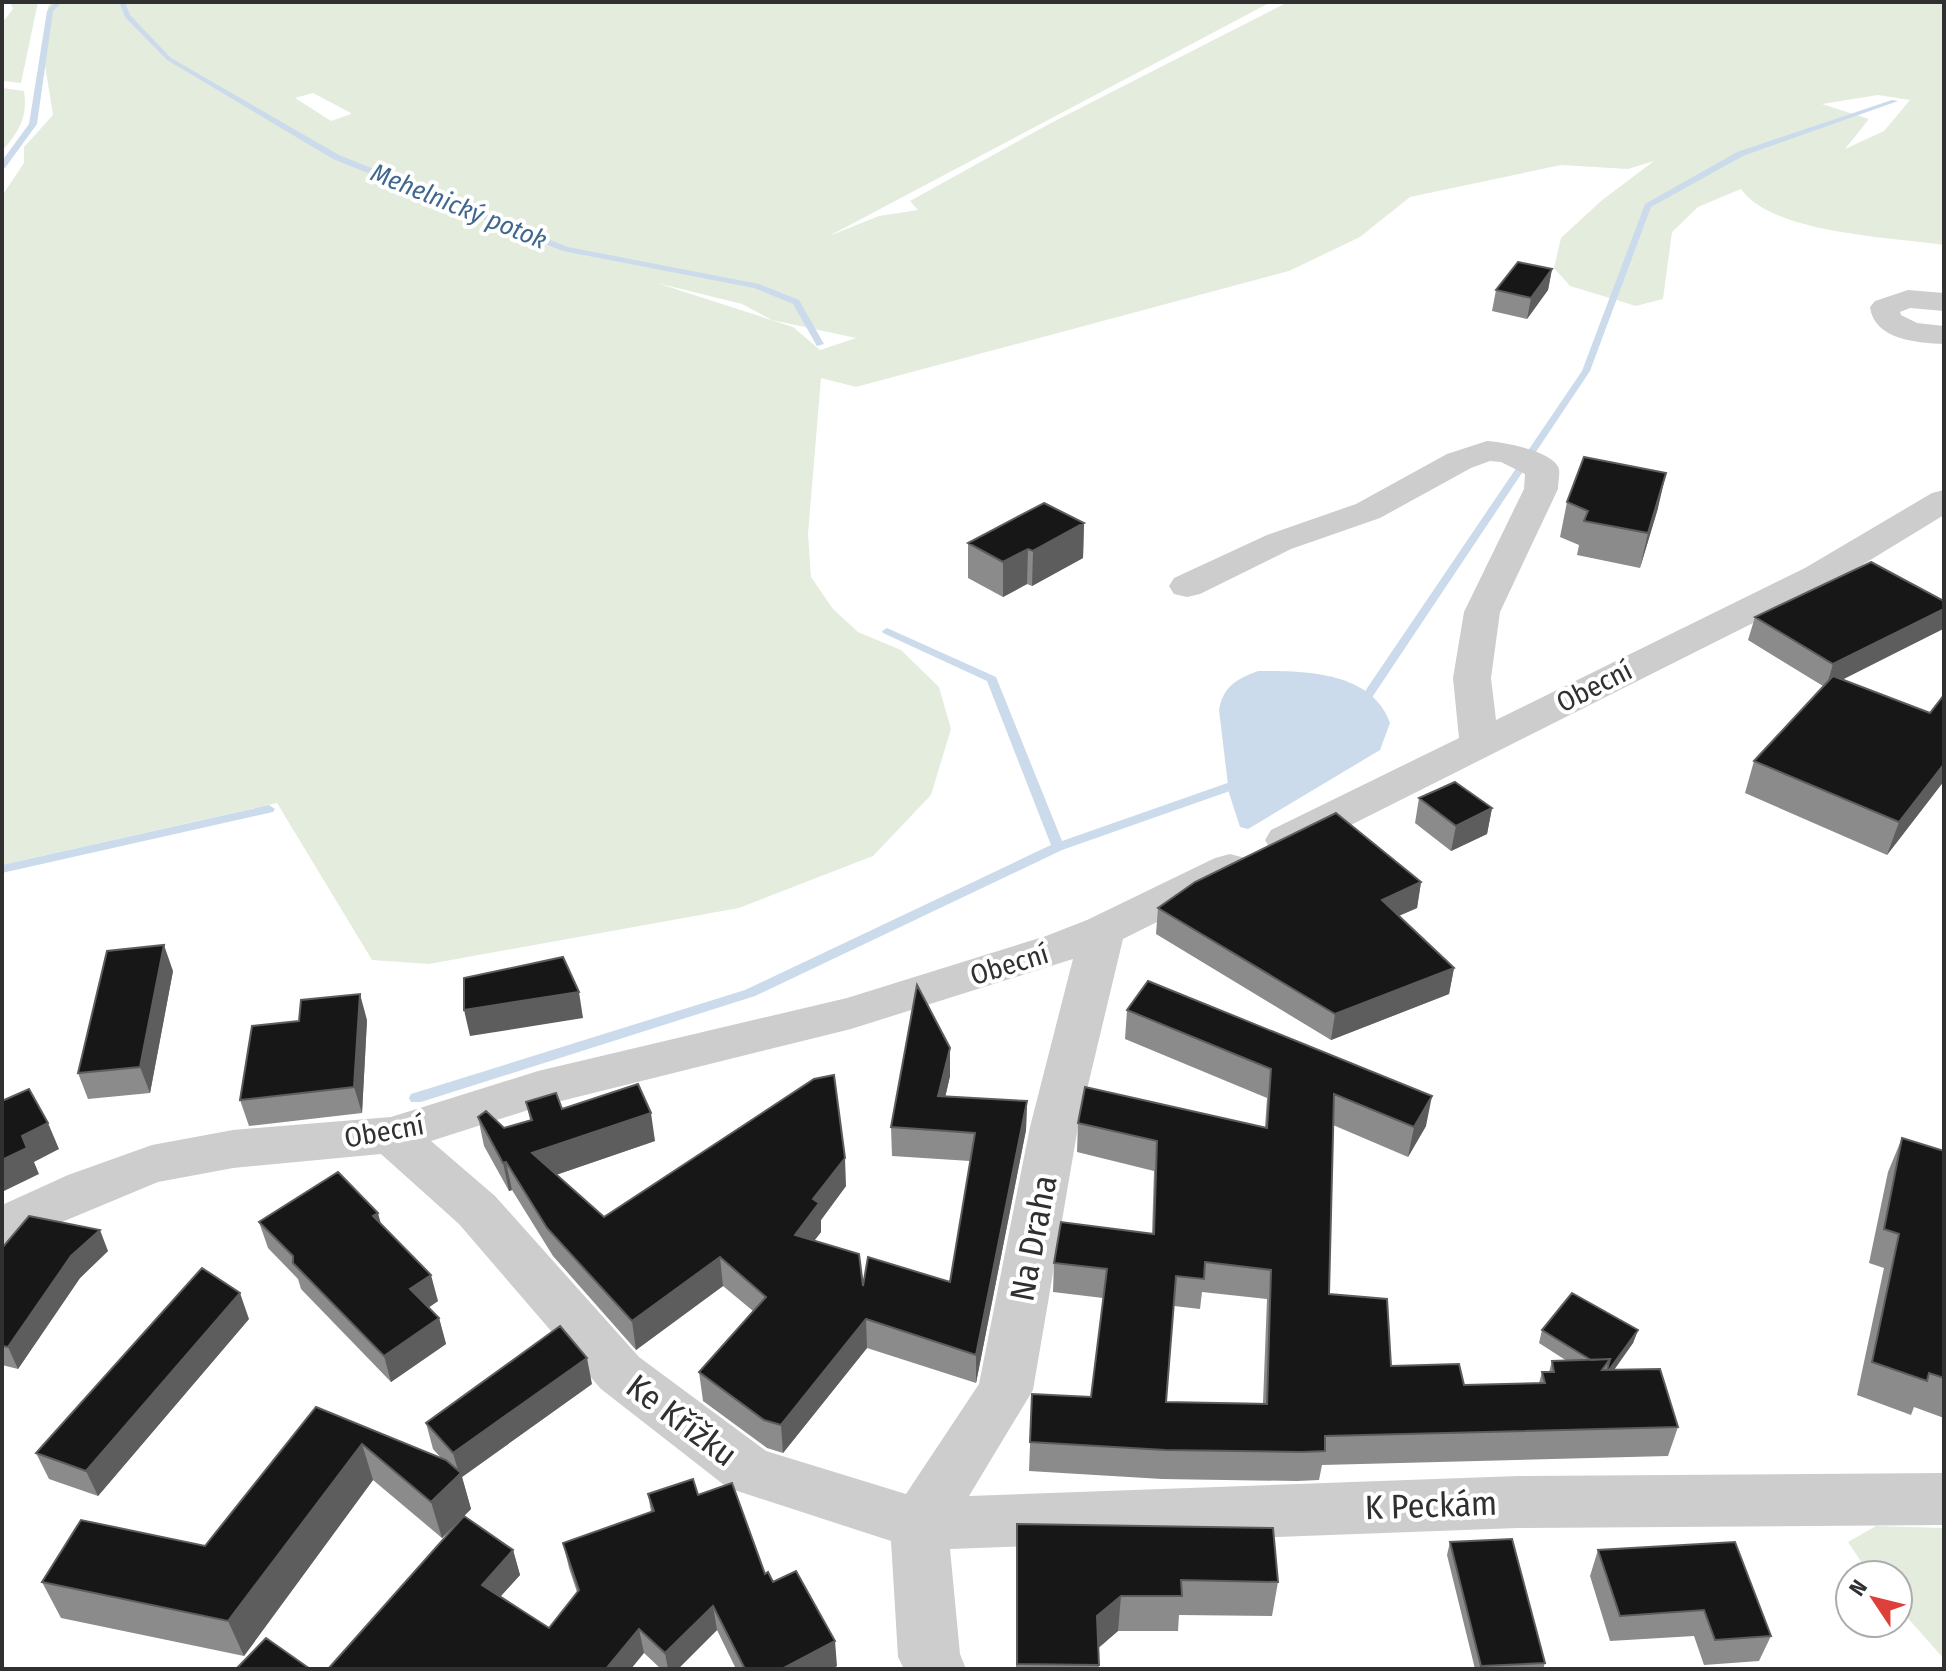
<svg xmlns="http://www.w3.org/2000/svg" width="1946" height="1671" viewBox="0 0 1946 1671" font-family="'Fira Sans Condensed',sans-serif">
<rect width="100%" height="100%" fill="#fff"/>
<path fill="#e4ecde" fill-rule="evenodd" d="M 10,2 L 38,2 L 21,83 L 4,81 L 2,75 L 2,23 L 13,9 Z
M 51,2 L 1271,2 L 829,236 L 879,216 L 918,210 L 910,201 L 1049,124 L 1288,2 L 1944,2 L 1944,245 C 1890,237 1773,234 1741,189 L 1698,207 L 1672,232 L 1663,299 L 1636,306 L 1570,286 L 1554,268 L 1561,238 L 1601,201 L 1654,161 L 1628,169 L 1561,165 L 1410,197 L 1360,237 L 1289,271 L 856,387 L 821,378 L 808,534 L 811,577 L 833,609 L 858,632 L 901,650 L 939,687 L 951,729 L 931,795 L 873,856 L 739,908 L 429,964 L 372,960 L 277,803 L 2,865 L 2,196 L 24,163 L 24,147 L 53,115 L 44,59 L 48,7 ZM 313,93 L 351,113 L 351,114 L 331,121 L 295,98 ZM 1878,95 L 1910,100 L 1884,131 L 1845,149 L 1869,119 L 1822,104 ZM 657,283 L 742,304 L 772,320 L 856,338 L 820,350 L 793,327 Z
M 2,88 L 24,91 C 28,118 19,131 2,151 Z
M 1876,1526 L 1944,1528 L 1944,1659 L 1898,1607 L 1898,1575 L 1870,1575 L 1848,1542 Z"/>
<path fill="#cbdbeb" d="M 1258,671 C 1305,671 1371,671 1390,723 L 1380,750 L 1248,829 L 1240,827 L 1229,793 L 1219,710 C 1223,686 1237,679 1258,671 Z"/>
<g fill="none" stroke-linecap="round" stroke-linejoin="round">
<path fill="#cbdbeb" fill-rule="evenodd" d="M 55,2 L 62,2 L 53,11 L 37,124 L 5,168 L 2,168 L 2,161 L 29,124 L 47,11 Z
M 119,2 L 125,2 L 130,15 L 171,58 L 339,155 L 568,247 L 759,284 L 799,300 L 824,344 L 817,346 L 793,304 L 754,288 L 563,251 L 333,159 L 167,60 L 125,17 Z
M 1892,100 L 1898,101 L 1743,156 L 1651,207 L 1590,371 L 1365,708 L 1357,708 L 1355,706 L 1582,371 L 1645,204 L 1737,152 Z
M 887,628 L 996,677 L 1062,841 L 1239,779 L 1243,778 L 1249,782 L 1247,785 L 1062,850 L 755,996 L 421,1102 L 411,1102 L 409,1098 L 411,1094 L 745,990 L 1051,845 L 987,681 L 883,633 L 882,631 Z
M 269,805 L 275,809 L 273,812 L 2,873 L 2,865 Z"/>
<path fill="#cdcdcd" fill-rule="evenodd" d="M 1908,290 L 1944,293 L 1944,311 L 1910,308 L 1900,312 L 1901,315 L 1917,323 L 1944,326 L 1944,344 C 1918,343 1874,340 1870,307 L 1875,301 Z
M 1487,441 C 1503,442 1554,451 1559,469 C 1560,474 1558,484 1558,489 L 1500,612 L 1491,678 L 1496,720 L 1805,568 L 1932,493 L 1944,490 L 1944,515 L 1831,584 L 1301,850 L 1286,854 L 1271,850 L 1265,840 L 1271,830 L 1459,738 L 1453,678 L 1464,612 L 1524,489 L 1525,474 L 1501,462 L 1490,461 L 1471,468 L 1380,518 L 1291,549 L 1200,594 L 1187,597 L 1174,594 L 1169,586 L 1174,578 L 1267,535 L 1356,504 L 1447,454 Z
M 1230,854 L 1245,858 L 1251,868 L 1245,878 L 1123,939 L 1078,1127 L 1033,1390 L 969,1496 L 1518,1476 L 1944,1473 L 1944,1525 L 1518,1528 L 950,1549 L 960,1654 L 966,1669 L 904,1669 L 898,1657 L 891,1541 L 728,1488 L 601,1389 L 459,1224 L 381,1154 L 233,1168 L 158,1182 L 2,1247 L 2,1205 L 68,1175 L 152,1145 L 233,1130 L 391,1117 L 538,1071 L 847,998 L 1046,936 L 1087,920 L 1215,858 ZM 1073,959 L 1030,1127 L 979,1384 L 906,1494 L 766,1451 L 639,1357 L 495,1196 L 431,1141 L 541,1106 L 851,1029 Z"/>
</g>
<path fill="#8b8b8b" fill-rule="evenodd" d="M 1552,269 L 1548,290 L 1527,319 L 1492,311 L 1496,290 Z
M 1567,502 L 1658,508 L 1640,568 L 1577,555 L 1579,545 L 1560,537 Z
M 1084,523 L 1083,558 L 1032,586 L 1027,584 L 1003,597 L 968,578 L 968,543 Z
M 1823,585 L 1943,629 L 1842,679 L 1944,781 L 1887,855 L 1745,793 L 1754,761 L 1823,686 L 1748,640 L 1755,617 Z
M 1419,798 L 1492,808 L 1487,834 L 1451,851 L 1415,823 Z
M 1421,882 L 1417,908 L 1399,916 L 1454,968 L 1449,994 L 1331,1040 L 1156,934 L 1158,908 Z
M 173,971 L 150,1093 L 88,1099 L 78,1073 Z
M 1127,1010 L 1426,1126 L 1408,1157 L 1333,1125 L 1329,1294 L 1391,1366 L 1464,1385 L 1539,1383 L 1542,1372 L 1549,1372 L 1552,1361 L 1567,1361 L 1539,1343 L 1542,1330 L 1638,1330 L 1633,1343 L 1614,1370 L 1678,1427 L 1668,1456 L 1322,1465 L 1319,1480 L 1297,1481 L 1162,1479 L 1029,1471 L 1032,1394 L 1091,1397 L 1103,1298 L 1053,1292 L 1054,1263 L 1152,1234 L 1154,1171 L 1077,1152 L 1078,1123 L 1265,1127 L 1267,1098 L 1125,1039 ZM 1202,1292 L 1267,1299 L 1263,1403 L 1166,1402 L 1174,1306 L 1200,1309 Z
M 367,1020 L 362,1113 L 249,1126 L 240,1100 Z
M 950,1048 L 950,1076 L 945,1097 L 1027,1101 L 1026,1130 L 976,1383 L 867,1348 L 783,1453 L 767,1448 L 703,1401 L 699,1372 L 753,1311 L 723,1286 L 636,1350 L 553,1256 L 512,1190 L 509,1191 L 484,1146 L 478,1117 L 504,1128 L 530,1120 L 526,1102 L 562,1109 L 655,1141 L 556,1175 L 604,1217 L 846,1186 L 821,1220 L 821,1232 L 814,1241 L 863,1286 L 950,1282 L 970,1161 L 892,1156 L 891,1127 Z
M 1902,1138 L 1944,1151 L 1944,1418 L 1914,1407 L 1911,1415 L 1857,1395 L 1884,1268 L 1869,1263 L 1888,1172 Z
M 259,1222 L 381,1225 L 438,1301 L 429,1307 L 439,1318 L 446,1344 L 391,1382 L 301,1289 L 298,1279 L 268,1248 Z
M 2,1248 L 108,1251 L 80,1278 L 18,1369 L 2,1365 Z
M 249,1319 L 98,1496 L 49,1479 L 36,1453 Z
M 592,1384 L 462,1477 L 471,1509 L 442,1538 L 373,1480 L 244,1656 L 61,1618 L 42,1582 L 205,1546 L 316,1407 L 442,1459 L 433,1449 L 426,1423 Z
M 648,1494 L 698,1495 L 773,1582 L 837,1666 L 831,1669 L 736,1669 L 717,1630 L 678,1669 L 661,1669 L 644,1653 L 328,1669 L 513,1550 L 520,1575 L 501,1596 L 549,1628 L 577,1592 L 569,1568 L 563,1543 L 651,1512 Z
M 1017,1525 L 1278,1582 L 1272,1616 L 1179,1615 L 1178,1631 L 1118,1631 L 1099,1647 L 1099,1669 L 1016,1669 Z
M 1450,1542 L 1545,1663 L 1543,1669 L 1475,1669 L 1447,1555 Z
M 1598,1550 L 1771,1636 L 1759,1661 L 1704,1665 L 1694,1636 L 1610,1641 L 1590,1576 Z"/>
<path fill="#5d5d5d" d="M 1552,269 L 1548,290 L 1527,319 L 1531,298 Z
M 1666,473 L 1658,508 L 1640,568 L 1648,533 Z
M 1084,523 L 1083,558 L 1032,586 L 1033,551 Z
M 1028,549 L 1027,584 L 1003,597 L 1003,562 Z
M 1944,609 L 1943,629 L 1826,688 L 1833,664 Z
M 1944,764 L 1944,781 L 1887,855 L 1899,822 Z
M 1492,808 L 1487,834 L 1451,851 L 1456,826 Z
M 1421,882 L 1417,908 L 1377,925 L 1382,900 Z
M 164,945 L 173,971 L 150,1093 L 140,1067 Z
M 1454,968 L 1449,994 L 1331,1040 L 1335,1014 Z
M 579,992 L 583,1018 L 470,1036 L 464,1010 Z
M 360,994 L 367,1020 L 362,1113 L 354,1087 Z
M 950,1048 L 950,1076 L 939,1125 L 938,1096 Z
M 1432,1096 L 1426,1126 L 1408,1157 L 1414,1127 Z
M 1027,1101 L 1026,1130 L 976,1383 L 976,1355 Z
M 651,1113 L 655,1141 L 538,1181 L 532,1153 Z
M 48,1123 L 59,1149 L 34,1162 L 39,1174 L 4,1191 L 2,1186 L 2,1160 L 22,1136 Z
M 845,1158 L 846,1186 L 821,1220 L 821,1232 L 797,1263 L 795,1235 L 813,1199 Z
M 506,1162 L 512,1190 L 509,1191 L 503,1163 Z
M 378,1213 L 385,1239 L 373,1216 Z
M 100,1230 L 108,1251 L 80,1278 L 18,1369 L 8,1347 L 71,1256 Z
M 720,1257 L 723,1286 L 636,1350 L 632,1321 Z
M 431,1275 L 438,1301 L 418,1315 L 410,1289 Z
M 240,1293 L 249,1319 L 98,1496 L 86,1471 Z
M 439,1318 L 446,1344 L 391,1382 L 384,1356 Z
M 866,1319 L 867,1348 L 783,1453 L 781,1425 Z
M 1638,1330 L 1633,1343 L 1604,1384 L 1608,1371 Z
M 587,1358 L 592,1384 L 462,1477 L 471,1509 L 442,1538 L 431,1502 L 459,1474 L 453,1453 Z
M 362,1444 L 373,1480 L 244,1656 L 228,1621 Z
M 513,1550 L 520,1575 L 489,1609 L 482,1585 Z
M 1121,1596 L 1118,1631 L 1095,1651 L 1097,1616 Z
M 713,1606 L 717,1630 L 678,1669 L 668,1669 L 665,1653 Z
M 639,1629 L 644,1653 L 631,1669 L 606,1669 Z
M 835,1641 L 837,1666 L 831,1669 L 782,1669 Z"/>
<path fill="#171717" stroke="#5d5d5d" stroke-width="2" fill-rule="evenodd" d="M 1518,262 L 1552,269 L 1531,298 L 1496,290 Z
M 1584,457 L 1666,473 L 1648,533 L 1584,521 L 1588,511 L 1567,502 Z
M 1044,503 L 1084,523 L 1033,551 L 1028,549 L 1003,562 L 968,543 Z
M 1871,562 L 1944,601 L 1944,609 L 1833,664 L 1755,617 Z
M 1833,676 L 1930,713 L 1944,695 L 1944,764 L 1899,822 L 1754,761 Z
M 1455,782 L 1492,808 L 1456,826 L 1419,798 Z
M 1336,813 L 1421,882 L 1382,900 L 1454,968 L 1335,1014 L 1158,908 L 1195,882 Z
M 164,945 L 140,1067 L 78,1073 L 107,951 Z
M 563,957 L 579,992 L 464,1010 L 464,978 Z
M 1148,981 L 1432,1096 L 1414,1127 L 1334,1094 L 1329,1294 L 1387,1299 L 1391,1366 L 1459,1364 L 1464,1385 L 1545,1383 L 1542,1372 L 1554,1372 L 1552,1361 L 1610,1359 L 1602,1370 L 1660,1369 L 1678,1427 L 1325,1436 L 1325,1451 L 1302,1452 L 1165,1450 L 1030,1442 L 1032,1394 L 1091,1397 L 1107,1269 L 1054,1263 L 1061,1222 L 1154,1234 L 1157,1141 L 1078,1123 L 1085,1087 L 1267,1128 L 1271,1069 L 1127,1010 ZM 1205,1262 L 1271,1270 L 1267,1404 L 1166,1402 L 1176,1276 L 1204,1279 Z
M 917,985 L 950,1048 L 938,1096 L 1027,1101 L 976,1355 L 866,1319 L 781,1425 L 764,1420 L 699,1372 L 766,1297 L 720,1257 L 632,1321 L 547,1228 L 506,1162 L 503,1163 L 478,1117 L 486,1111 L 504,1128 L 532,1120 L 526,1102 L 556,1093 L 562,1109 L 638,1084 L 651,1113 L 532,1153 L 604,1217 L 814,1079 L 834,1075 L 845,1158 L 813,1199 L 819,1203 L 795,1235 L 859,1254 L 863,1286 L 868,1257 L 950,1282 L 975,1133 L 891,1127 Z
M 360,994 L 354,1087 L 240,1100 L 252,1026 L 299,1021 L 301,1000 Z
M 29,1089 L 48,1123 L 22,1136 L 27,1148 L 2,1160 L 2,1101 Z
M 1902,1138 L 1944,1151 L 1944,1378 L 1929,1373 L 1927,1381 L 1872,1362 L 1899,1234 L 1884,1229 Z
M 338,1172 L 378,1213 L 373,1216 L 431,1275 L 410,1289 L 439,1318 L 384,1356 L 293,1263 L 293,1256 L 259,1222 Z
M 29,1216 L 100,1230 L 71,1256 L 8,1347 L 2,1346 L 2,1248 Z
M 202,1268 L 240,1293 L 86,1471 L 36,1453 Z
M 1572,1293 L 1638,1330 L 1609,1370 L 1607,1370 L 1610,1359 L 1591,1360 L 1542,1330 Z
M 560,1326 L 587,1358 L 453,1453 L 426,1423 Z
M 316,1407 L 446,1460 L 461,1473 L 431,1502 L 362,1444 L 228,1621 L 42,1582 L 81,1520 L 205,1546 Z
M 693,1479 L 698,1495 L 732,1483 L 765,1574 L 768,1572 L 773,1582 L 796,1571 L 835,1641 L 782,1669 L 745,1669 L 713,1606 L 665,1653 L 639,1629 L 606,1669 L 328,1669 L 464,1516 L 513,1550 L 482,1585 L 549,1628 L 579,1590 L 563,1543 L 654,1511 L 648,1494 Z
M 1017,1524 L 1273,1528 L 1278,1582 L 1181,1580 L 1182,1596 L 1121,1596 L 1097,1616 L 1099,1665 L 1017,1664 Z
M 1512,1539 L 1545,1663 L 1481,1666 L 1450,1542 Z
M 1735,1542 L 1771,1636 L 1715,1640 L 1704,1610 L 1620,1616 L 1598,1550 Z
M 266,1638 L 310,1669 L 236,1669 Z"/>
<g text-anchor="middle" stroke-width="8" stroke-linejoin="round" paint-order="stroke">
<g font-size="26" font-style="italic" fill="#40688f" stroke="#fff">
<text transform="translate(459 206) rotate(22)" y="9">Mehelnický potok</text>
</g>
<g font-size="28" fill="#303030" stroke="#fff">
<text transform="translate(1594 686) rotate(-27)" y="10">Obecní</text>
<text transform="translate(1009 964) rotate(-17)" y="10">Obecní</text>
<text transform="translate(384 1131) rotate(-10)" y="10">Obecní</text>
</g>
<g font-size="34" fill="#303030" stroke="#fff">
<text transform="translate(1033 1238) rotate(-79)" y="12">Na Draha</text>
<text transform="translate(682 1420) rotate(37)" y="12">Ke Křížku</text>
<text transform="translate(1431 1505) rotate(-2)" y="12">K Peckám</text>
</g>
</g>
<rect width="1946" height="1671" fill="none" stroke="#303030" stroke-width="8"/>
<g transform="translate(1874 1599) rotate(305)"><circle r="38" fill="#ffffff" stroke="#acacac" stroke-width="2"/>
<path d="M0-6L14 30L0 20L-14 30Z" fill="#de3f3a"/>
<text y="-12" font-size="22" font-weight="bold" text-anchor="middle" fill="#303030">N</text>
</g>
</svg>
